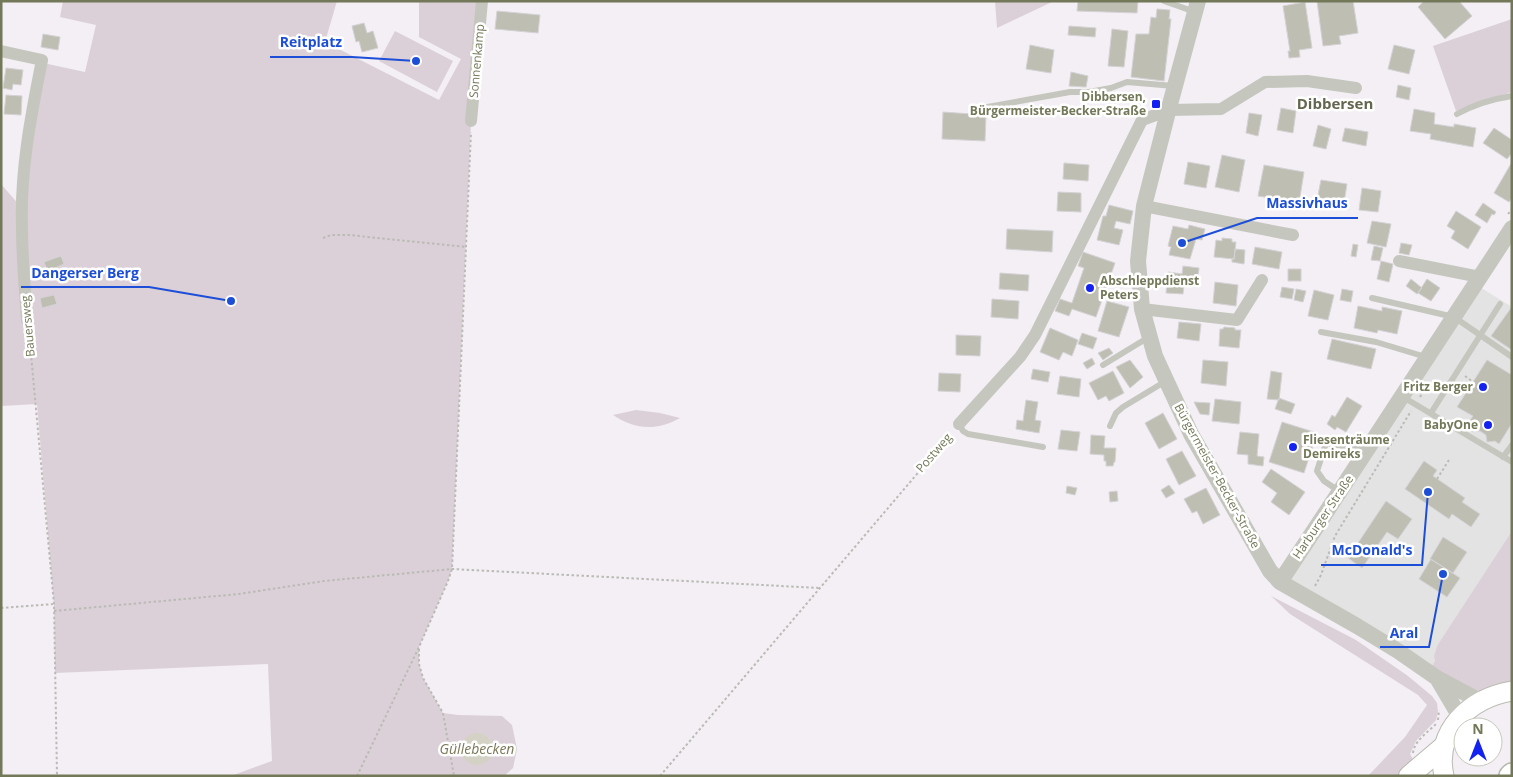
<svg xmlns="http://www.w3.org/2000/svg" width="1513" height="777" viewBox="0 0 1513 777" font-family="'Open Sans',sans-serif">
<rect width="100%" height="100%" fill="#f3eff4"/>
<path fill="#e4e3e4" d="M 1475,284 L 1512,307 L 1512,533 L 1429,672 L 1280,582 Z"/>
<path fill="#dbd0d8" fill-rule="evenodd" d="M 63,1 L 337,1 L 325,42 L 439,100 L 461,59 L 419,37 L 419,1 L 482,1 L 471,121 L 452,569 L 448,581 L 419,647 L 419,664 L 423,678 L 443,713 L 458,715 L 502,716 L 512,725 L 517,749 L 513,768 L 504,776 L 231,776 L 272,761 L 268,664 L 55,673 L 54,604 L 37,404 L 1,406 L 1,184 L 21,207 L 43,63 L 85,72 L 96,25 L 60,17 ZM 489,738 L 493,748 L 490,758 L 461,748 L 465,739 Z
M 995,1 L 1054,1 L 997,28 Z
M 1512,19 L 1512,92 L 1456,111 L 1433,46 Z
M 395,31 L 453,61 L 437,92 L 379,61 Z
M 636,410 L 660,413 L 680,418 C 657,431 635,430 613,415 Z
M 1512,531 L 1512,687 L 1483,693 L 1429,672 L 1435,661 L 1434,656 L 1437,646 Z
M 1271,596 L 1356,640 L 1408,676 L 1432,696 L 1437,703 L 1438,712 L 1436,720 L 1416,741 L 1410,754 L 1415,763 L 1401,776 L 1368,776 L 1405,737 L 1427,705 L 1418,695 L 1290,614 Z"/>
<path fill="#d3d2c5" d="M461 749a16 16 0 1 1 32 0a16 16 0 1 1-32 0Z"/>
<path fill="#bebeb3" stroke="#d4d2d5" d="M 1078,1 L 1138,1 L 1137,13 L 1077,11 Z
M 1317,1 L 1353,1 L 1358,33 L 1339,36 L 1341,44 L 1323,46 Z
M 1424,1 L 1459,1 L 1472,16 L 1445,39 L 1418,7 Z
M 1305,2 L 1312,48 L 1299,50 L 1300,57 L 1289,58 L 1288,51 L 1290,51 L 1283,6 Z
M 1157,9 L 1170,10 L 1169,19 L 1171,19 L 1164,81 L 1131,77 L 1136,34 L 1149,34 L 1151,17 L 1156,18 Z
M 497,11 L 540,15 L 538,33 L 495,29 Z
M 364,23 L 367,33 L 373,31 L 378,48 L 362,52 L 359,41 L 356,42 L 352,26 Z
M 1069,26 L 1096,28 L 1095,37 L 1068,35 Z
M 1112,29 L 1128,31 L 1124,67 L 1108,66 Z
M 43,34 L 60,37 L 58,50 L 41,47 Z
M 1030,45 L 1054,50 L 1051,73 L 1026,69 Z
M 1394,45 L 1415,50 L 1409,74 L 1388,69 Z
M 6,68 L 23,70 L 21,85 L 13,84 L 12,90 L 3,88 Z
M 1071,72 L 1088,76 L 1086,87 L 1069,86 Z
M 1398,85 L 1411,88 L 1409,100 L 1396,97 Z
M 6,95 L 22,96 L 21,115 L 4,114 Z
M 1281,108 L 1296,111 L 1293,133 L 1277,130 Z
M 1414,109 L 1435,113 L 1434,124 L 1454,127 L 1454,124 L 1476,128 L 1473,147 L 1430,139 L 1431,134 L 1410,131 Z
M 943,112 L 986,115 L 985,141 L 942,139 Z
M 1249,113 L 1262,115 L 1258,136 L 1246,133 Z
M 1318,125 L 1331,129 L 1326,149 L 1313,146 Z
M 1345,128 L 1368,132 L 1366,146 L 1342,141 Z
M 1494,128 L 1512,140 L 1512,153 L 1507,159 L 1483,143 Z
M 1222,155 L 1245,160 L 1239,192 L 1215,187 Z
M 1188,162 L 1210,166 L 1206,188 L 1184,184 Z
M 1512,162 L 1512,198 L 1509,202 L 1494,193 Z
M 1064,163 L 1089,165 L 1088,181 L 1063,179 Z
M 1264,165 L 1304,172 L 1299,203 L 1258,196 Z
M 1321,180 L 1347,184 L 1343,209 L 1316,205 Z
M 1362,188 L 1381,191 L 1378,212 L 1359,210 Z
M 1058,192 L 1081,193 L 1081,212 L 1057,211 Z
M 1483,203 L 1496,212 L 1494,215 L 1492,214 L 1487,223 L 1475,215 Z
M 1109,205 L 1133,211 L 1130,224 L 1116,221 L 1114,228 L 1123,230 L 1119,245 L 1097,240 L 1103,216 L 1106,216 Z
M 1456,211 L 1481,227 L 1468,249 L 1451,238 L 1455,231 L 1447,226 Z
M 1372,221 L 1391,224 L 1386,247 L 1367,243 Z
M 1189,225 L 1205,229 L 1202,240 L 1196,239 L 1190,259 L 1169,255 L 1171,247 L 1168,246 L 1173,226 L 1188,229 Z
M 1007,229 L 1053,231 L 1052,252 L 1006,249 Z
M 1222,238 L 1232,239 L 1232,242 L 1236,242 L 1234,259 L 1214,257 L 1216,240 L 1222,241 Z
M 1401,243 L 1412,245 L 1409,255 L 1399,253 Z
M 1353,244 L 1358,245 L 1356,257 L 1351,256 Z
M 1374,246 L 1383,248 L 1380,261 L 1371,260 Z
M 1255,247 L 1282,252 L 1279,269 L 1252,264 Z
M 1235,249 L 1245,250 L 1244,264 L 1232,262 L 1232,259 L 1234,259 Z
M 1083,252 L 1115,263 L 1096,317 L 1072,309 L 1069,316 L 1055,311 L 1060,299 L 1072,303 L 1084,268 L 1078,266 Z
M 61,256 L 64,264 L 57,267 L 59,275 L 50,278 L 44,262 Z
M 1381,261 L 1393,264 L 1389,282 L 1377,279 Z
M 1183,266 L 1199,268 L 1198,277 L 1185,276 L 1183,294 L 1166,293 L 1168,272 L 1182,274 Z
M 1288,269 L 1301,269 L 1301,281 L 1288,281 Z
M 1000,273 L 1029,275 L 1028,291 L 999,289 Z
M 1411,279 L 1422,288 L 1417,294 L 1406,286 Z
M 1427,279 L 1440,288 L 1431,301 L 1418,293 Z
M 1215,282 L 1238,285 L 1236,306 L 1213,303 Z
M 1282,287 L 1294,289 L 1292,299 L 1280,297 Z
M 1296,289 L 1306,291 L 1303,302 L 1294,300 Z
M 1342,289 L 1353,291 L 1351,302 L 1340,300 Z
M 1314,290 L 1334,295 L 1328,320 L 1308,316 Z
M 54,295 L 57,304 L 42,308 L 40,298 Z
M 992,299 L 1019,301 L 1018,319 L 991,317 Z
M 1107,301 L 1129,307 L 1119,337 L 1098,331 Z
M 1358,306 L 1382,311 L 1382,307 L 1402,311 L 1397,334 L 1378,330 L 1377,333 L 1354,328 Z
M 1511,308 L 1512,308 L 1512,350 L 1491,336 Z
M 1179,322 L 1201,324 L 1199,341 L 1177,338 Z
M 1224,327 L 1235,328 L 1235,330 L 1241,330 L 1239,348 L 1219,346 L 1220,329 L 1223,329 Z
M 1050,328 L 1078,340 L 1072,356 L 1063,352 L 1059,360 L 1040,352 Z
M 1082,333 L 1097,338 L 1093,349 L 1078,344 Z
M 956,335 L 981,336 L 980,356 L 956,355 Z
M 1332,339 L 1376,349 L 1371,369 L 1327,359 Z
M 1109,348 L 1113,353 L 1103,360 L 1098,353 Z
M 1092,358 L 1095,364 L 1087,369 L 1083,363 Z
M 1130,360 L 1143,377 L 1130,388 L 1116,367 Z
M 1203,360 L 1228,362 L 1226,386 L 1201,383 Z
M 1487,360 L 1512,375 L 1512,423 L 1499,444 L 1495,441 L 1487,442 L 1486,435 L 1480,431 L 1471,431 L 1468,423 L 1473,416 L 1457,407 Z
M 1033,369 L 1050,372 L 1048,382 L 1031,379 Z
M 1113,371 L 1124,393 L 1109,401 L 1106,396 L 1098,400 L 1089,383 Z
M 1271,371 L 1282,373 L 1279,400 L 1267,399 Z
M 939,373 L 961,374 L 960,392 L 938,391 Z
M 1060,376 L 1081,379 L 1079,397 L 1057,394 Z
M 1347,397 L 1362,406 L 1346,432 L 1337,427 L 1335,430 L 1327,424 L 1332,415 L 1335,417 Z
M 1279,398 L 1295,404 L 1291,414 L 1275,409 Z
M 1215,399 L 1241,402 L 1239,424 L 1212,421 Z
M 1026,400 L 1038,402 L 1035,420 L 1041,421 L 1039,433 L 1016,429 L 1017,420 L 1023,421 Z
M 1194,402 L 1210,403 L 1209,415 L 1200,414 Z
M 1163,413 L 1177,439 L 1159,449 L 1145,423 Z
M 1282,422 L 1317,433 L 1304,473 L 1269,462 Z
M 1061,430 L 1080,432 L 1077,451 L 1058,449 Z
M 1240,432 L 1259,434 L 1257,456 L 1264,457 L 1263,466 L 1248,464 L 1248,455 L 1237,454 Z
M 1091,435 L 1105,436 L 1104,448 L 1116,448 L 1115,462 L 1114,462 L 1113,466 L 1106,466 L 1106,461 L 1104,461 L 1104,455 L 1090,454 Z
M 1182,451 L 1196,476 L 1179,485 L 1166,459 Z
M 1424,461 L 1437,470 L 1433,476 L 1465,498 L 1462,502 L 1480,514 L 1471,527 L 1452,514 L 1449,519 L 1405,489 Z
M 1271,469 L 1305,492 L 1289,515 L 1271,502 L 1277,493 L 1262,482 Z
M 1169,485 L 1175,493 L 1166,498 L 1161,490 Z
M 1067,486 L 1077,488 L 1075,495 L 1066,493 Z
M 1206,488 L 1220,515 L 1203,524 L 1197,511 L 1192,513 L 1184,499 Z
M 1117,491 L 1118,501 L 1110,502 L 1109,492 Z
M 1386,501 L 1412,519 L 1398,539 L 1387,532 L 1362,568 L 1348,558 Z
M 1443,537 L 1467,552 L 1453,573 L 1430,559 Z
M 1431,559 L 1460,578 L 1447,597 L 1419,579 Z"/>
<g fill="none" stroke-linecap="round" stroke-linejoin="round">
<g stroke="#babbb0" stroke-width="21">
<path id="secondary" d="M 1444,776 C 1434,731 1470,698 1512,691"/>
</g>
<g stroke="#b8b9af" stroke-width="22">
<path id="primary" d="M 1409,776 L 1443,747"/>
</g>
<g stroke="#b6b7af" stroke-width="24">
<path id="trunk" d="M 1510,776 L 1512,774"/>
</g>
<path stroke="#babbb4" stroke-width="2" stroke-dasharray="2.5 2.5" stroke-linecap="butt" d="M 1508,214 L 1512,209
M 323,238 L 331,235 L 349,235 L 466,247
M 29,333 L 54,604 L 57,776
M 1465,376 L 1473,382
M 1420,397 L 1427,386
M 1437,479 L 1449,460
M 1315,586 L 1321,575 L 1335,536 L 1411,411
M 1,608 L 54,604
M 54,611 L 239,594 L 324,581 L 452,569 L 820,588
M 419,649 L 419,664 L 423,678 L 443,713 L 454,776
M 1438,720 L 1439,710
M 1413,753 C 1414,741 1428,732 1436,724
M 357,776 L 419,647 L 448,581 L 452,569 L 471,132
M 660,776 L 951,434"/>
<path stroke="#c5c7be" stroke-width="6" d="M 1164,1 L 1195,12
M 982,108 L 1070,92 L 1089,92 L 1111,88 L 1127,82 L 1174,86
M 1457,114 C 1475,104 1492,99 1512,96
M 1372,298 L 1454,317 L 1512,357
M 1321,332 L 1376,342 L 1426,357
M 1103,365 L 1149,337
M 1403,397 L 1512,462
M 1431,413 L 1500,304
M 959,424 L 963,431 L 968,434 L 1043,447
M 1110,426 L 1116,413 L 1123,407 L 1166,381
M 1503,457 L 1512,445
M 1339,491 L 1324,481 L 1317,471 L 1326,443 L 1366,450"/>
<path stroke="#c5c7be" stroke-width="12" d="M 1,51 L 42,60 C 31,115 20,171 22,228 C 22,259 25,290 27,320
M 471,121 L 482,1
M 1144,206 L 1293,235
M 1399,261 L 1480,277
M 1142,309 L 1237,320 L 1262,280
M 959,424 L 1020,357 L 1035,335 L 1142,120 L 1169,110 L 1221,109 L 1265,82 L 1307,81 L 1356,88"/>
<path stroke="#c5c7be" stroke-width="16" d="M 1198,1 L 1169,108 L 1144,206 L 1138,261 L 1142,309 L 1155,356 L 1191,434 L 1270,571 L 1280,582 L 1357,626 L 1398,651 L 1437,678 L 1480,701
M 1280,582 L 1321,520 L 1512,228
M 1437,678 L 1460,717"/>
<use href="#secondary" stroke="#fff" stroke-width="19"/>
<use href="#primary" stroke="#fff" stroke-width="20"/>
<use href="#trunk" stroke="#fff" stroke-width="21"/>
</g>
<g fill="#1322f0" stroke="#fff" stroke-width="2">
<rect x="1151" y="99" width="10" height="10" rx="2.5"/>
<circle cx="1090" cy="288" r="5"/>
<circle cx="1483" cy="387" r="5"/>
<circle cx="1488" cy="425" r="5"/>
<circle cx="1293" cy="447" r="5"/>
</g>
<g text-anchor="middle" stroke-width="5" stroke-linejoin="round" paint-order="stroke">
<g font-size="12" fill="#737858" stroke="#fff">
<text transform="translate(477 61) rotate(-85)" y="4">Sonnenkamp</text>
<text transform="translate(28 326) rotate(-95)" y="4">Bauersweg</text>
<text transform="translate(934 453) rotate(-49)" y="4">Postweg</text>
<text transform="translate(1217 476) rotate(61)" y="4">Bürgermeister-Becker-Straße</text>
<text transform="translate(1323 517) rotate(-56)" y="4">Harburger Straße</text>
</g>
<g font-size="12" font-weight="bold" fill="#737858" stroke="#fff" text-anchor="end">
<text x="1146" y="101">Dibbersen,<tspan x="1146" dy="14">Bürgermeister-Becker-Straße</tspan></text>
<text x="1100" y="285" text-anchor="start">Abschleppdienst<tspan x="1100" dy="14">Peters</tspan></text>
<text x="1473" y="391">Fritz Berger</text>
<text x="1478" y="429">BabyOne</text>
<text x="1303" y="444" text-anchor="start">Fliesenträume<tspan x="1303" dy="14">Demireks</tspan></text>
</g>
<g font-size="14" font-style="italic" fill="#7a7857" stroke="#fff">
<text x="477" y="754">Güllebecken</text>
</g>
<g font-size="15" font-weight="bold" fill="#64674f" stroke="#fff">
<text x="1335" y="109">Dibbersen</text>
</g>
</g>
<path fill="none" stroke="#1d4ed8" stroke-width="2" d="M416 61L352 57H270M1182 243L1257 218H1358M231 301L149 287H21M1428 492L1422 565H1321M1443 574L1429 647H1380"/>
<g fill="#1d4ed8" stroke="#fff" stroke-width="2">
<circle cx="416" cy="61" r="5"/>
<circle cx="1182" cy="243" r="5"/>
<circle cx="231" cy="301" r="5"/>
<circle cx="1428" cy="492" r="5"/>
<circle cx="1443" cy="574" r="5"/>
</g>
<g font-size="14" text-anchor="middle" font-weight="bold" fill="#1d4ed8" stroke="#fff" stroke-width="5" stroke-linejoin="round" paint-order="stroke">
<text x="311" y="47">Reitplatz</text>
<text x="1307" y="208">Massivhaus</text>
<text x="85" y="278">Dangerser Berg</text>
<text x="1372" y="555">McDonald's</text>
<text x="1404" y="638">Aral</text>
</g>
<rect width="1513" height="777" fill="none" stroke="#737858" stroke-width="5"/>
<g transform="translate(1478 742)"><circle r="24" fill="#ffffff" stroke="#c7c9bc"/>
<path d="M0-4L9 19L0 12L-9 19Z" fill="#1322f0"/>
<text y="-8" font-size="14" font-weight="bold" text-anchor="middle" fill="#737858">N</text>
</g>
</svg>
